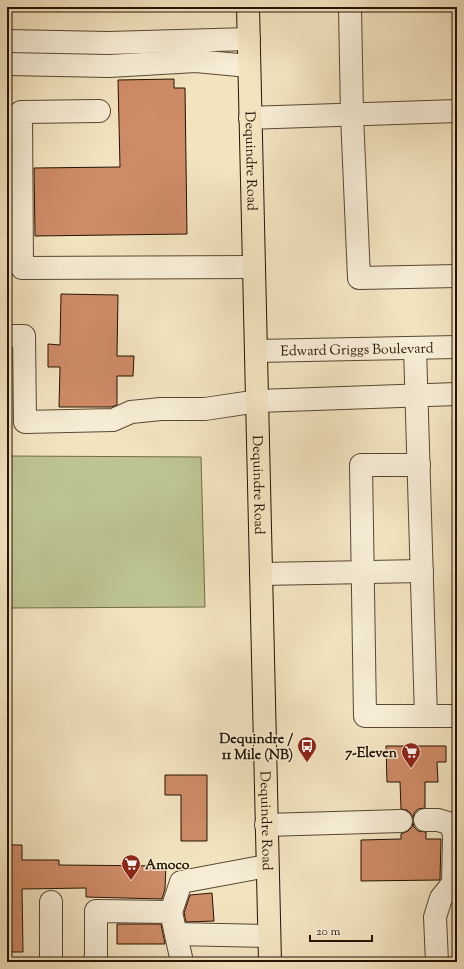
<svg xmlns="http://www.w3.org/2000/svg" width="464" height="969" viewBox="0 0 464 969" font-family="'Sorts Mill Goudy',serif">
<rect width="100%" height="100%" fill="#f3e4c0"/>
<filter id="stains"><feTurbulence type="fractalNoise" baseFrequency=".005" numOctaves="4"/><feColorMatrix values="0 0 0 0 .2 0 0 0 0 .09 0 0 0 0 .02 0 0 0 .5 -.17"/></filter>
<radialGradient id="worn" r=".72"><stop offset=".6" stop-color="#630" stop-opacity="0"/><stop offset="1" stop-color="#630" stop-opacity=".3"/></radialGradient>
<path fill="#bdc491" stroke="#716c49" d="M 7,456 L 201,457 L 205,607 L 7,608 Z"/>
<path fill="#ce8b67" stroke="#251301" d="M 174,79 L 174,88 L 185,88 L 187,234 L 35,236 L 34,168 L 120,167 L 118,80 Z
M 61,294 L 118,295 L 117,356 L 134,356 L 133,376 L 117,376 L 117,405 L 111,407 L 59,407 L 60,367 L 48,367 L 48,344 L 60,345 Z
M 386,746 L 446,746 L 446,762 L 437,762 L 438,782 L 425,782 L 425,808 L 418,809 L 414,813 L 413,818 L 411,814 L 407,810 L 401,809 L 400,782 L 387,782 Z
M 165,775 L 207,775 L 207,841 L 181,841 L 181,795 L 165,795 Z
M 413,822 L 414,827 L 418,831 L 426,832 L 426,839 L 441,839 L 440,880 L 361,881 L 361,840 L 401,839 L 401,834 L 408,831 L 412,827 Z
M 7,845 L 22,845 L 22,860 L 59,860 L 59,865 L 166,866 L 165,889 L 162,899 L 86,897 L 86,888 L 22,889 L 23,952 L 7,952 Z
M 212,893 L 214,921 L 186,922 L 184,913 L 190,895 Z
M 117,924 L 161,924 L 165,944 L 117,944 Z"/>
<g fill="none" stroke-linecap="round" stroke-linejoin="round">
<g stroke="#584731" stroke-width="24">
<g id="minor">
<path d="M 350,7 L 352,115 L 359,278 L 457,276"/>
<path d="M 7,41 L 108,43 L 249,39"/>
<path d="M 7,64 L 109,66 L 196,61 L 249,66"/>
<path d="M 99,111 L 21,112 L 22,268 L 254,267"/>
<path d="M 250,118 L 457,111"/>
<path d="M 7,336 L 24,336 L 25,422 L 113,420 L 131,412 L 161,409 L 205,409 L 258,401 L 457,394"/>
<path d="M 415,348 L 426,716"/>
<path id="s1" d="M 256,351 L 457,347"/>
<path d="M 419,465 L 361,465 L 365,716 L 457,716"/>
<path d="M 261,574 L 422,571"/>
<path d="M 425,820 L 438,820 L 448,823 L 453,829 L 454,838 L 453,883 L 441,898 L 435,917 L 437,962"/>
<path d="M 266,825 L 401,821"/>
<path d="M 51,902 L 51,962"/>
<path d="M 171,912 L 181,882 L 267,866"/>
<path d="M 176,934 L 269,936"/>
<path d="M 94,962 L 96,956 L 96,911 L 171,912 L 182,962"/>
</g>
</g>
<g stroke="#251301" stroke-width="24">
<g id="major">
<path id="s2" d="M 248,7 L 270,962"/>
</g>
</g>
<use href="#minor" stroke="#f7edd6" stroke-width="22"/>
<use href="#major" stroke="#f3e4c0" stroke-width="22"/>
</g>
<defs>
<g id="bus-pin" transform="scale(1)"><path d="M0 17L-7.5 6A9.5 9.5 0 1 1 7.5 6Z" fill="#8f2418" stroke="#f7edd6"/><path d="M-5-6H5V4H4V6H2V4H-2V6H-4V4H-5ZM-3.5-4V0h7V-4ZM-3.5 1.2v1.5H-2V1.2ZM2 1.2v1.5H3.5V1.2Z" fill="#fff"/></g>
<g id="supermarket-pin" transform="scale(1)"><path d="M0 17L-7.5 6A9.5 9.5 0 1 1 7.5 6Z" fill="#8f2418" stroke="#f7edd6"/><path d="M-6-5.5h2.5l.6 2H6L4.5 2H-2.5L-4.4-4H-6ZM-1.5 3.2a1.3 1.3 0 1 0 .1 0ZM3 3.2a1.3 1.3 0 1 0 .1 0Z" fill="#fff"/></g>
</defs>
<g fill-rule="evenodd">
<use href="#bus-pin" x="307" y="746"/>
<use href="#supermarket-pin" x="411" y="752"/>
<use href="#supermarket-pin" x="131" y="864"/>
</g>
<g text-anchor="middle" stroke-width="3" stroke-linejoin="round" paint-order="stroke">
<g font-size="14" fill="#251301" stroke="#f7edd6">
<text dy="5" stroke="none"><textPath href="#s2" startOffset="154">Dequindre Road</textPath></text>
<text dy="5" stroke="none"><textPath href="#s1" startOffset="101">Edward Griggs Boulevard</textPath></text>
<text dy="5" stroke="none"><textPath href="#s2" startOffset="478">Dequindre Road</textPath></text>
<text dy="5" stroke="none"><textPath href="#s2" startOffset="814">Dequindre Road</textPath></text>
</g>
<g font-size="14" font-weight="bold" fill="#251301" stroke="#f7edd6" text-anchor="end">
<text x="293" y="743">Dequindre /<tspan x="293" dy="16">11 Mile (NB)</tspan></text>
<text x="397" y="757">7-Eleven</text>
<text x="145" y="869" text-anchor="start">Amoco</text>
</g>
</g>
<rect width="464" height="969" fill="none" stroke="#f3e4c0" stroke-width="24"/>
<rect x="8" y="8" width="448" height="953" fill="none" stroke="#251301" stroke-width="2"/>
<rect x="12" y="12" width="440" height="945" fill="none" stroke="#251301"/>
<path d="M310 935v6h62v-6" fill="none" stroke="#251301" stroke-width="2"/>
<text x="316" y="935" font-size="12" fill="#251301" stroke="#f7edd6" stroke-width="3" paint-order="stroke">20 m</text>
<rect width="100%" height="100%" filter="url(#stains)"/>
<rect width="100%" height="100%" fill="url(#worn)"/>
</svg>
